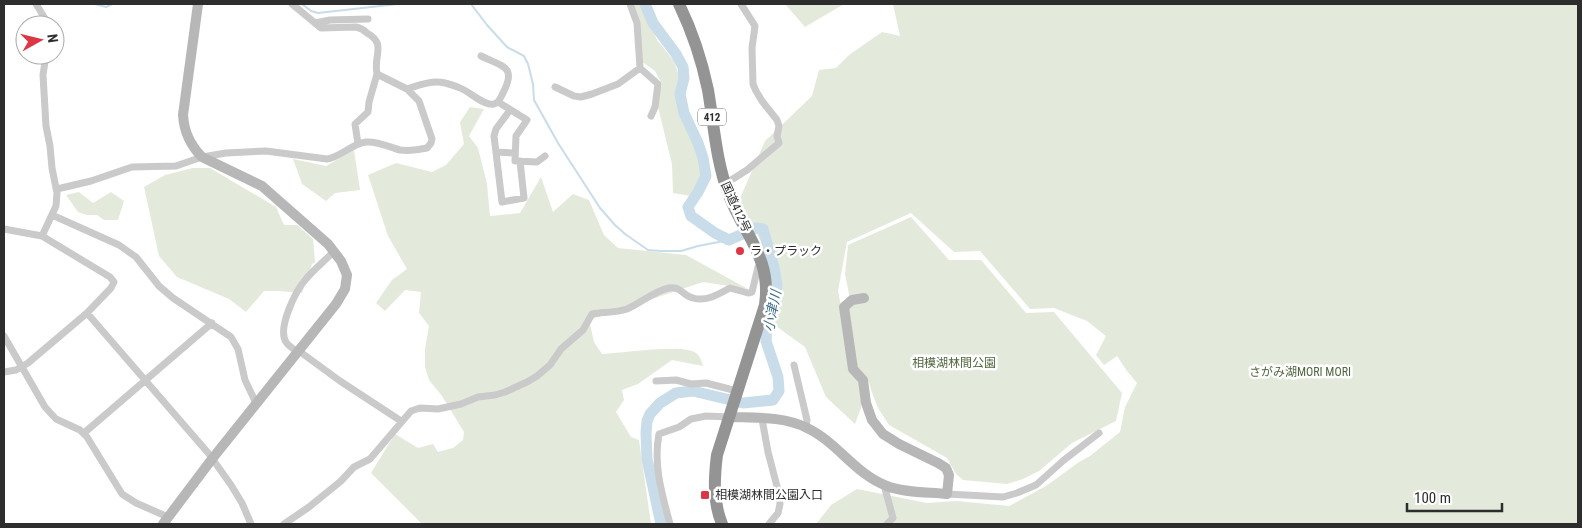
<svg xmlns="http://www.w3.org/2000/svg" width="1582" height="528" viewBox="0 0 1582 528" font-family="'Roboto Condensed','Noto Sans JP',sans-serif">
<rect width="100%" height="100%" fill="#fff"/>
<path fill="#e3eadb" d="M 631,4 L 640,4 L 648,18 L 657,40 L 674,61 L 679,76 L 678,104 L 687,129 L 700,154 L 703,176 L 691,196 L 673,193 L 672,164 L 657,103 L 662,84 L 655,71 L 641,61 Z
M 785,4 L 844,4 L 805,27 Z
M 893,4 L 1578,4 L 1578,524 L 816,524 L 831,505 L 857,489 L 927,503 L 956,501 L 1009,506 L 1046,486 L 1079,462 L 1090,456 L 1120,432 L 1125,407 L 1137,383 L 1127,371 L 1117,356 L 1104,365 L 1096,355 L 1106,336 L 1087,321 L 1054,308 L 1030,309 L 980,251 L 954,252 L 911,213 L 847,242 L 838,291 L 853,369 L 861,379 L 861,408 L 855,424 L 826,397 L 805,347 L 773,324 L 783,296 L 780,272 L 738,203 L 765,141 L 812,96 L 819,70 L 836,68 L 849,55 L 882,32 L 900,36 Z
M 470,107 L 484,109 L 469,136 L 478,148 L 487,184 L 490,216 L 520,213 L 541,177 L 553,212 L 573,194 L 589,200 L 604,235 L 618,248 L 686,255 L 748,289 L 703,282 L 589,320 L 594,342 L 602,354 C 624,353 673,345 692,351 C 699,353 701,359 703,366 L 672,360 L 638,384 L 622,390 L 624,400 L 616,412 L 631,437 L 639,440 L 651,524 L 422,524 L 371,473 L 395,434 L 418,448 L 433,444 L 438,452 L 453,448 L 463,440 L 464,432 L 442,396 L 429,380 L 425,367 L 425,349 L 429,326 L 419,313 L 421,292 L 405,290 L 385,311 L 376,303 L 392,280 L 407,269 L 388,236 L 368,175 L 396,163 L 432,172 L 446,165 L 464,144 L 460,122 Z
M 354,150 L 360,190 L 335,193 L 326,201 L 302,184 L 293,159 L 326,166 Z
M 193,168 L 210,168 L 276,207 L 284,225 L 297,225 L 313,239 L 315,262 L 312,264 L 302,293 L 279,291 L 264,291 L 246,312 L 229,299 L 177,277 L 159,256 L 144,187 L 165,175 Z
M 79,192 L 93,203 L 111,192 L 124,201 L 118,220 L 104,220 L 97,215 L 87,215 L 78,212 L 66,195 Z
M 911,217 L 949,260 L 981,260 L 1026,313 L 1054,312 L 1122,393 L 1116,421 L 1072,443 L 1039,471 L 1023,479 L 1007,484 L 963,480 L 956,474 L 947,458 L 889,425 L 878,408 L 871,390 L 869,382 L 855,368 L 847,312 L 851,304 L 845,274 L 848,245 Z"/>
<g fill="none" stroke-linecap="round" stroke-linejoin="round">
<path stroke="#c8dce9" stroke-width="2" d="M 95,4 L 106,7 L 112,4
M 302,4 L 311,11 L 318,13 L 398,4
M 471,4 L 487,25 L 507,47 L 524,56 L 528,64 L 533,84 L 534,100 L 558,143 L 600,208 L 615,225 L 625,234 L 648,250 L 661,251 L 681,251 L 698,246 L 729,240"/>
<path stroke="#c8dce9" stroke-width="11" d="M 645,4 L 653,23 L 676,54 L 683,67 L 684,78 L 680,94 L 684,113 L 698,143 L 703,158 L 706,176 L 698,192 L 688,207 L 691,216 L 715,233 L 729,240 L 756,228 L 763,229 L 774,267 L 777,285 L 775,304 L 767,325 L 766,341 L 778,377 L 779,391 L 773,400 L 743,403 L 693,391 L 676,393 L 660,403 L 650,414 L 647,421 L 646,433 L 647,459 L 661,524"/>
<path stroke="#cacaca" stroke-width="7" d="M 36,4 L 49,25
M 630,4 L 637,23 L 640,68 L 658,84 L 655,107 L 651,116
M 315,23 L 330,20 L 368,19
M 555,87 L 574,96 L 581,97 L 592,94 L 618,84 L 640,68
M 407,89 C 419,85 432,80 445,83 C 450,84 455,86 460,88 C 469,91 485,107 494,104 C 499,103 501,97 503,93 C 517,66 503,67 481,56
M 498,102 L 527,120 L 516,136 L 515,161 L 537,162 L 545,156
M 510,110 L 496,129 L 494,136 L 502,202 L 524,198 L 520,161
M 358,144 L 355,124 L 368,112 L 369,102 L 377,74
M 496,152 L 515,153
M 725,184 L 747,170 L 779,143 L 777,136 L 779,126 L 777,120 L 762,101 L 756,91 L 753,84 L 752,48 L 755,26 L 741,4
M 57,189 L 91,181 L 132,167 L 176,166 L 202,157 L 226,153 L 266,151 L 327,159 C 341,157 351,144 366,142 C 378,141 389,147 400,150 C 409,151 418,150 427,148 L 431,143 L 432,139 L 419,101 L 407,89 L 377,74 C 373,55 387,44 367,33 C 364,30 361,28 356,27 L 321,28 L 292,4
M 52,215 L 119,245 L 136,257 L 159,286 L 173,298 L 231,337 L 238,349 L 245,380 L 256,403
M 4,229 L 42,236 L 110,277 L 114,282 L 111,288 L 87,313 L 28,363 L 16,370 L 4,372
M 42,236 L 56,206 L 57,193 L 52,168 L 50,146 L 46,126 L 43,75 L 46,55
M 87,313 L 209,454 L 231,485 L 242,503 L 251,524
M 4,336 L 45,407 L 56,419 L 80,430 L 87,437 L 122,494 L 136,503 L 168,517
M 299,351 L 340,381 L 401,421
M 298,352 C 294,349 288,346 286,342 C 277,328 296,290 306,279 C 314,269 325,261 334,251
M 794,365 L 807,420 L 806,427
M 656,381 L 676,380 L 691,384 L 706,383 L 737,391
M 762,419 L 768,452 L 779,494 L 780,504 L 778,513 L 769,524
M 84,433 L 212,323
M 884,485 L 893,518 L 887,524
M 947,494 L 1003,497 L 1017,493 L 1036,485 L 1064,460 L 1099,433
M 284,524 L 309,507 L 341,481 L 354,467 L 370,459 L 411,411 L 420,408 L 438,409 L 461,404 L 478,397 L 495,395 L 505,392 L 527,382 L 537,376 L 550,365 L 561,349 L 583,330 L 592,314 C 604,312 615,313 627,309 C 641,303 654,291 669,288 C 681,286 683,296 693,298 C 706,302 719,294 730,288 L 748,293 L 752,292 L 758,267 L 761,264
M 670,524 C 662,494 653,465 659,434 L 679,427 L 691,419 L 706,416 L 729,417"/>
<path stroke="#b7b7b7" stroke-width="10" d="M 729,417 C 754,418 784,416 807,428 C 837,442 856,475 887,486 C 905,493 928,492 947,494 L 949,475 L 946,468 L 938,463 L 899,444 L 883,434 L 872,420 L 866,403 L 863,380 L 853,369 L 844,307 L 852,300 L 864,298
M 163,524 L 212,459 L 336,304 L 345,289 L 347,275 L 341,261 L 328,244 L 262,186 L 202,157 C 190,145 184,132 183,115 L 198,4"/>
<path stroke="#949494" stroke-width="12" d="M 679,4 C 692,31 702,61 708,90 C 714,125 716,162 729,195 C 744,235 772,258 765,305 L 717,455 C 714,479 713,502 722,524"/>
</g>
<g fill="#dc3744" stroke="#fff" stroke-width="2">
<circle cx="740" cy="251" r="5"/>
<rect x="700" y="490" width="10" height="10" rx="2.5"/>
</g>
<g text-anchor="middle" stroke-width="5" stroke-linejoin="round" paint-order="stroke">
<rect fill="#fff" stroke="#6c6c6c" stroke-width="1" x="698" y="108.5" width="28" height="17" rx="4"/>
<g font-size="11" font-weight="bold" fill="#2d2d2d">
<text x="712" y="121">412</text>
</g>
<g font-size="12" fill="#2d2d2d" stroke="#fff">
<text transform="translate(736 207) rotate(65)" y="4">国道412号</text>
</g>
<g font-size="12" fill="#2d2d2d" stroke="#fff" text-anchor="start">
<text x="750" y="255">ラ・プラック</text>
<text x="715" y="499">相模湖林間公園入口</text>
</g>
<g font-size="12" fill="#50663d" stroke="#fff">
<text x="954" y="367">相模湖林間公園</text>
<text x="1300" y="376">さがみ湖MORI MORI</text>
</g>
<g font-size="14" font-style="italic" fill="#3f6e8b" stroke="#fff">
<text transform="translate(772 311) rotate(-79)" y="5">小津川</text>
</g>
</g>
<rect width="1582" height="528" fill="none" stroke="#2d2d2d" stroke-width="10"/>
<g transform="translate(40 40) rotate(82)"><circle r="24" fill="#ffffff" stroke="#ababab"/>
<path d="M0-4L9 19L0 12L-9 19Z" fill="#dc3744"/>
<text y="-8" font-size="14" font-weight="bold" text-anchor="middle" fill="#2d2d2d">N</text>
</g>
<path d="M1407 503v8h95v-8" fill="none" stroke="#2d2d2d" stroke-width="2.5"/>
<text x="1414" y="503" font-size="15" fill="#2d2d2d" stroke="#ffffff" stroke-width="4" paint-order="stroke">100 m</text>
</svg>
